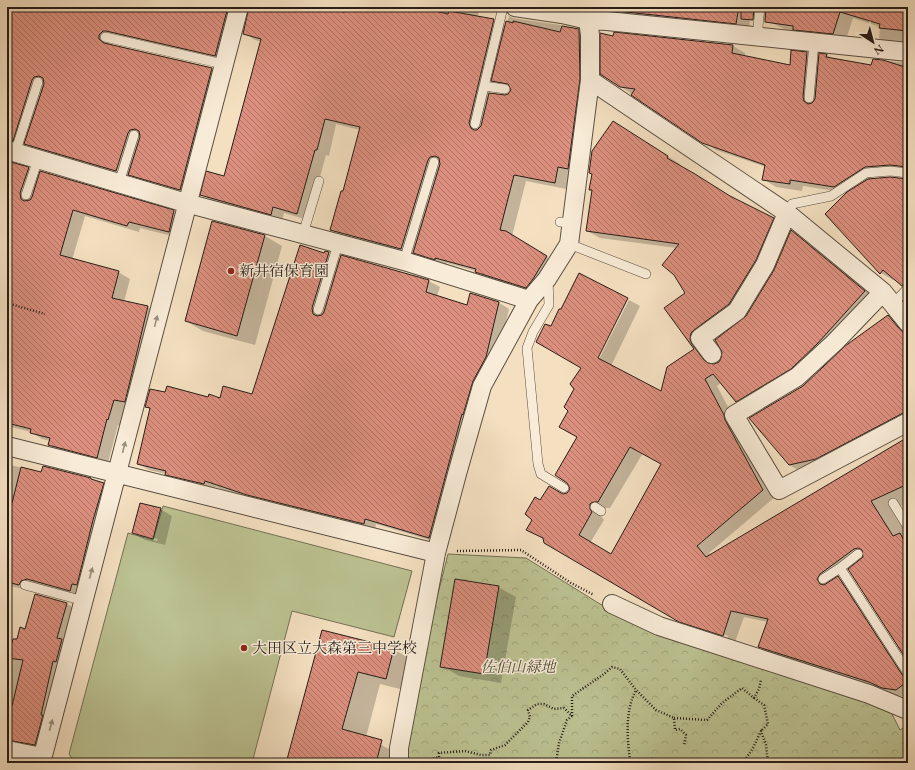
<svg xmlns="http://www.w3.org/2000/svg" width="915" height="770" viewBox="0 0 915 770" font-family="'EB Garamond','Noto Serif JP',serif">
<defs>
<pattern id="park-crowns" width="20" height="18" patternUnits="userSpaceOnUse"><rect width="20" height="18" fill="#bcc292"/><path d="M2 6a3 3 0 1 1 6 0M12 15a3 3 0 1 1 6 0" fill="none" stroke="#a2a67d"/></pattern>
<pattern id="building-back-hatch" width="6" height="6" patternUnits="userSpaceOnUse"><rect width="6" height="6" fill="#dc8f7e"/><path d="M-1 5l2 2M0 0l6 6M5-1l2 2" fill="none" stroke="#b27466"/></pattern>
</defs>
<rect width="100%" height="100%" fill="#f4e0c1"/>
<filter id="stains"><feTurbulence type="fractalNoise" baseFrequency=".005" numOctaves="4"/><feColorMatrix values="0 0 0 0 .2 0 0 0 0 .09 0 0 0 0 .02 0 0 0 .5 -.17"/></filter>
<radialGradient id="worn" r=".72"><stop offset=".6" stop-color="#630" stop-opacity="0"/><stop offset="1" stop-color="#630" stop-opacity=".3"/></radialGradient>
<path fill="#bcc292" stroke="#727054" d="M 163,506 L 412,571 L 394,637 L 292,611 L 252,763 L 75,763 L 69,754 L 128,533 L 153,540 Z"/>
<path fill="url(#park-crowns)" stroke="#727054" d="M 448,554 L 526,558 L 600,604 L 667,635 L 894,710 L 892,714 L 900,730 L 906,726 L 908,729 L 908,763 L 399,763 L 399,748 Z"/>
<path fill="#0003" fill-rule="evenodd" d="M 7,7 L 242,7 L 226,62 L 110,42 L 111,45 L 212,69 L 223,75 L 191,196 L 140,181 L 129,174 L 128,177 L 37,150 L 25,144 L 24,147 L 8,154 L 8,160 L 10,163 L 28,168 L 40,175 L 41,172 L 174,211 L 185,218 L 180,238 L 140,228 L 139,232 L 85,216 L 72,260 L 118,272 L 130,279 L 124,302 L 148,307 L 159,314 L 126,406 L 120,426 L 118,425 L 108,463 L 61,452 L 49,445 L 50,441 L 42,439 L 31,432 L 7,426 Z
M 250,7 L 310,7 L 310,8 L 346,14 L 348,7 L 479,7 L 478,16 L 494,20 L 506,27 L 509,16 L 513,18 L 560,25 L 578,30 L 590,37 L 570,172 L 566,189 L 526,181 L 512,236 L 555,262 L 537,294 L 487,278 L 475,271 L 447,263 L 446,265 L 425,259 L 414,252 L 413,255 L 343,237 L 331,230 L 344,192 L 360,130 L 336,124 L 329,156 L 326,155 L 308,220 L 284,213 L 282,221 L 213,201 L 201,194 L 225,177 L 262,42 L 255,40 L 244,33 ZM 492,80 L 504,87 L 511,88 L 512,90 L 508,95 L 489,94 Z
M 618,7 L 758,7 L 766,11 L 766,9 L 762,7 L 908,7 L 908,47 L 891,45 L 879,38 L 880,27 L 853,18 L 846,40 L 806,36 L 797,31 L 784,29 L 766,20 L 750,19 L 749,30 L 655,21 L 646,15 L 645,19 L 629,17 L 618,11 Z
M 614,37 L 733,46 L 745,53 L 745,57 L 790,66 L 807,53 L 819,60 L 820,54 L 827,55 L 834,60 L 872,66 L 874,60 L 908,63 L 908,172 L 878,174 L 868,180 L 908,179 L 908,288 L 895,278 L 893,280 L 881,273 L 826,214 L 848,193 L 803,186 L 802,191 L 776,187 L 763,179 L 766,167 L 716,150 L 620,86 Z
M 625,129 L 680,164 L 679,166 L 736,200 L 786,226 L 768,267 L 706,336 L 704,352 L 714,365 L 719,363 L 775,271 L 792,231 L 804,238 L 877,299 L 749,408 L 736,401 L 721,383 L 717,386 L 775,497 L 709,553 L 711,556 L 906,440 L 903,438 L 908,435 L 908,514 L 902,505 L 900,508 L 908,527 L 908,660 L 849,569 L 838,577 L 851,585 L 908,673 L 908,697 L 895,695 L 883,689 L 771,654 L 759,647 L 768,622 L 744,617 L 735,642 L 693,628 L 688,625 L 727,638 L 728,636 L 680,621 L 528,530 L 541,502 L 568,494 L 571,489 L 578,437 L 595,362 L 597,363 L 629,300 L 640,306 L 611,366 L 662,393 L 696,350 L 665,308 L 687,293 L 677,248 L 600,238 L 587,231 L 593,191 L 590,189 L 593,175 L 590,173 ZM 643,453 L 662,464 L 612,555 L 590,543 L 604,520 L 602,517 L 602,511 L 606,508 L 610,508 ZM 854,545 L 864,550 L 864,553 L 853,546 Z
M 213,222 L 265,236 L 282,246 L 255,345 L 203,331 L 186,321 Z
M 326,252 L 341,260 L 342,256 L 429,281 L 440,287 L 437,296 L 468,307 L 498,302 L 509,309 L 497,363 L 440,543 L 376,524 L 375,530 L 259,501 L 215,487 L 215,489 L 177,480 L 166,474 L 149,470 L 138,464 L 151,409 L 146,406 L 166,393 L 221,399 L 252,395 Z
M 888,316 L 901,324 L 908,332 L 908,424 L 802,472 L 789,465 L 803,387 Z
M 7,464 L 42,473 L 91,479 L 115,491 L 82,597 L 31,591 L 7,585 Z
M 160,509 L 172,516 L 165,545 L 145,540 L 133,533 ZM 144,536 L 158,539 L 157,541 L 144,538 Z
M 498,587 L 516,597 L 501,683 L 459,676 L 442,666 Z
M 67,604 L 78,610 L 46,751 L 8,754 L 8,761 L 13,763 L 7,763 L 7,654 L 9,655 L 17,640 L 25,630 Z
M 322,631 L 393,649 L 416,662 L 408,691 L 380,684 L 366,737 L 391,750 L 388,763 L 287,763 Z"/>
<path fill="url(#building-back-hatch)" stroke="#271d16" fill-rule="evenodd" d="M 7,7 L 228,7 L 215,56 L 106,31 L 103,31 L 99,35 L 99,39 L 104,43 L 212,68 L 180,190 L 128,175 L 140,137 L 139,131 L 135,129 L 130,130 L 128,133 L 116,171 L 24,144 L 44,84 L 43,78 L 39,76 L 34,77 L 32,80 L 13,141 L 7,140 Z
M 249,7 L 308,7 L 345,12 L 347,7 L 418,7 L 448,14 L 449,11 L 494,19 L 469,123 L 471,128 L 474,130 L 477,130 L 481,126 L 489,93 L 505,95 L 508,94 L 511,90 L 508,84 L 491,81 L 506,21 L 513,23 L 513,21 L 560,32 L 562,26 L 579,29 L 580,79 L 568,169 L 558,167 L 555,183 L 514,175 L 500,230 L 506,231 L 547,256 L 533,279 L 526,288 L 475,272 L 476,269 L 435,258 L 435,260 L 413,253 L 440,164 L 439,158 L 435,156 L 430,157 L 428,160 L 401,249 L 330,230 L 341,191 L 343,191 L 360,127 L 325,119 L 317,150 L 315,150 L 297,214 L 273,207 L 271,215 L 200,195 L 206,171 L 224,176 L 261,39 L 243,34 Z
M 617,7 L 739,7 L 736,24 L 617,11 Z
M 741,7 L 754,7 L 753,20 L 741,19 Z
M 766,7 L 908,7 L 908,31 L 879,28 L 880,24 L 840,12 L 833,34 L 793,30 L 793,26 L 765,22 Z
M 614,32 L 733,45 L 732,53 L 790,65 L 791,50 L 807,52 L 803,97 L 804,101 L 808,104 L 812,103 L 815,99 L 819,53 L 827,54 L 826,57 L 871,65 L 873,59 L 883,60 L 908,68 L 908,167 L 890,165 L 865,167 L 834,187 L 790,180 L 790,184 L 762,180 L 765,165 L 702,143 L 631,95 L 635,89 L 620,87 L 600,74 L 600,33 L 613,36 Z
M 613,121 L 668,156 L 667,158 L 695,174 L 730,196 L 774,218 L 756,260 L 729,304 L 694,330 L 691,333 L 690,339 L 692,344 L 704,360 L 708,363 L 714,364 L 719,362 L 721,358 L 722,352 L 715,340 L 746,316 L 774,270 L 791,230 L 865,291 L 818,343 L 791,369 L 736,402 L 713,374 L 705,379 L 724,415 L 725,420 L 763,490 L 697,546 L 706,557 L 908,437 L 908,484 L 871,501 L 893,536 L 900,533 L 908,548 L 908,662 L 848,569 L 863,557 L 862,550 L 858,548 L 854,549 L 820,574 L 817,579 L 820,584 L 824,585 L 838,576 L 903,676 L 908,679 L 908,681 L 896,690 L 882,688 L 869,682 L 758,647 L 768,619 L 731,611 L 723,636 L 679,622 L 544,543 L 543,538 L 526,530 L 532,520 L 525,514 L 535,497 L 540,500 L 549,486 L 563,494 L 567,493 L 570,489 L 567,483 L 555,475 L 577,437 L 559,427 L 568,411 L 564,407 L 574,389 L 570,384 L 581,368 L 536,342 L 545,324 L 551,326 L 559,309 L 561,309 L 579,273 L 628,298 L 598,358 L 661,391 L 667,367 L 694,349 L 664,308 L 685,293 L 674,275 L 662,265 L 679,244 L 586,231 L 592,190 L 589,190 L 592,174 L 589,173 L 592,151 ZM 630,447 L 661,464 L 611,554 L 579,535 L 592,512 L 590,509 L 590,504 L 593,502 L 598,502 Z
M 7,161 L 29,167 L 20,193 L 21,199 L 24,201 L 30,200 L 32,197 L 40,171 L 174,210 L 169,232 L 129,222 L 127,226 L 73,210 L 60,255 L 119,271 L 112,298 L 148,306 L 125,402 L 114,400 L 108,420 L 107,419 L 97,458 L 48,445 L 50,438 L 30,433 L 31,429 L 7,423 Z
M 890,177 L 908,179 L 908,282 L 902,286 L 883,270 L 880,274 L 825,214 L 847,192 L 868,179 Z
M 212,221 L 265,235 L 237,336 L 185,321 Z
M 300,245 L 324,253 L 325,251 L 329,252 L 312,308 L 313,314 L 317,316 L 322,315 L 324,312 L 341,255 L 429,280 L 426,292 L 467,305 L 470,293 L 499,302 L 486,357 L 473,381 L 463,415 L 462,414 L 429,538 L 365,519 L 364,524 L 247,495 L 205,481 L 204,484 L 165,475 L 166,471 L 137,464 L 150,408 L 145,407 L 150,389 L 165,392 L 167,386 L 208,397 L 209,394 L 220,398 L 223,386 L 252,394 Z
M 888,315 L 898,327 L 908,336 L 908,412 L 903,413 L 816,459 L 789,465 L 749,418 L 803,386 L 845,346 Z
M 43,466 L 91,478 L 91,479 L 104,483 L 93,520 L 77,585 L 72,584 L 70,591 L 27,579 L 21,581 L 19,585 L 7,582 L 7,502 L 12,503 L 21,467 L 41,472 Z
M 140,503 L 161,508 L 153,539 L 132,533 Z
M 455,579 L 499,586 L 484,674 L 440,667 Z
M 35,594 L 67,603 L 57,638 L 62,639 L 56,662 L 53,661 L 41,715 L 43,715 L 35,745 L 7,740 L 7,704 L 12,706 L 23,660 L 7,658 L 13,639 L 17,639 L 20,627 L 25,629 Z
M 322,630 L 394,648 L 386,679 L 358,672 L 342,729 L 382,740 L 376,763 L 286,763 Z"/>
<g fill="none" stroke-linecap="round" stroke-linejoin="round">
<g stroke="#5a4e41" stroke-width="10">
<path id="lane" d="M 105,37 L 223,64
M 757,37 L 760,7
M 484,86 L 505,89
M 809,98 L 814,43
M 475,124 L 503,7
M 15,153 L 38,82
M 119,183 L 134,135
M 26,195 L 38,159
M 787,213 L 792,204 L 831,196 L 866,173 L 890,171 L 908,173
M 560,222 L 572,223
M 303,234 L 319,181
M 569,244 L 646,274
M 404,261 L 434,162
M 548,280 L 549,305 L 533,332 L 527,348 L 538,464 L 541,474 L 564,488
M 893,304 L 908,288
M 318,310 L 338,244
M 893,503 L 908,527
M 595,507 L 601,511
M 840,568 L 858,554
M 823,579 L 840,568 L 908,673
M 25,585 L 84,601"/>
</g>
<g stroke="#5a4e41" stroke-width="20">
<path id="street" d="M 515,7 L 562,14 L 588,20 L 607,21 L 908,52
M 590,80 L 787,213 L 883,292 L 908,323
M 7,150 L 186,203 L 404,261 L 529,300
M 883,292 L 835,342 L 797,377 L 734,415 L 779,490 L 908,422
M 712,354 L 700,338 L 737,311 L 765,265 L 787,213
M 7,446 L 436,553
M 612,604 L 659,626 L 869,694 L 905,709
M 7,750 L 42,757
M 41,763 C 109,512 171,258 239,7
M 399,763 L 399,748 L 436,553 L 457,474 L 482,386 L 529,300 L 547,279 L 569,244 L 590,80 L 590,35 L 588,20 L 590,7"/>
</g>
<path stroke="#271d16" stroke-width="2.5" stroke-dasharray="1 2" stroke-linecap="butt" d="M 7,303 L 45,314
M 457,551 L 521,550 L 571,583 L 594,595
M 754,698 L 764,705 L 768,724 L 761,731
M 572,716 L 572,696 L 604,674 L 612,667 L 620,669 L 636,690 L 656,710 L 674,718 L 675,730 L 680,729 L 686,735 L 684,746
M 674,718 L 707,720 L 722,703 L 742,688 L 754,698 L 759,689 L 761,680
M 630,760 C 627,737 625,711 636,690
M 419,763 L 439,757 L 439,753 L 465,751 L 481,755 L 490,755 L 491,750 L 505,745 L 528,722 L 530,717 L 528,710 L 537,704 L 544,704 L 554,709 L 564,708 L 572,716 L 567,720 L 559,743 L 556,763
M 610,763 L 620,763
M 624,763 L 630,760 L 631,763
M 640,763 L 652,759 L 662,763
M 743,763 L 753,748 L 761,731 L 766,745 L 768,763"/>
<use href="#lane" stroke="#f8ebd7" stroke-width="9"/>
<use href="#street" stroke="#f8ebd7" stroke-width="18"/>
</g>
<defs><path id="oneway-solid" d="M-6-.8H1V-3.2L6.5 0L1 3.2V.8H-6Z"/></defs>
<g fill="#9a8e80">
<use href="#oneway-solid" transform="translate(156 321) rotate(-76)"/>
<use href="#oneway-solid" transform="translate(124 447) rotate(-76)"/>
<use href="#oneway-solid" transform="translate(91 573) rotate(-75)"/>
<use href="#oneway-solid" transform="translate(51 725) rotate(-75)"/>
</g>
<g fill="#8f2418" stroke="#f8ebd7" stroke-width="1.5">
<circle cx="231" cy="271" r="4"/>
<circle cx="244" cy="648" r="4"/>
</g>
<g text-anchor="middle" stroke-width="3" stroke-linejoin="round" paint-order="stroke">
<g font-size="15" fill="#271d16" stroke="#f8ebd7" text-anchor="start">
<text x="239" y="276">新井宿保育園</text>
<text x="252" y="653">大田区立大森第三中学校</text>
</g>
<g font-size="15" font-style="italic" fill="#544f3b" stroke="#f8ebd7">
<text x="518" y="672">佐伯山緑地</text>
</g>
</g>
<rect width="915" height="770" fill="none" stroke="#f4e0c1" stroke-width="24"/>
<rect x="8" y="8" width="899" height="754" fill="none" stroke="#271d16" stroke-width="2"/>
<rect x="12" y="12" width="891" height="746" fill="none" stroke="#271d16"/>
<g transform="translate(873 42) rotate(144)" stroke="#f8ebd7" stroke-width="3" paint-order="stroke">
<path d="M0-3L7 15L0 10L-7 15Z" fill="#271d16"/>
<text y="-6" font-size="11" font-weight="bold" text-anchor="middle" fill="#271d16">N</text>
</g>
<rect width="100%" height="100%" filter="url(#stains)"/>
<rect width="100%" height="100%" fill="url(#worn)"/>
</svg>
